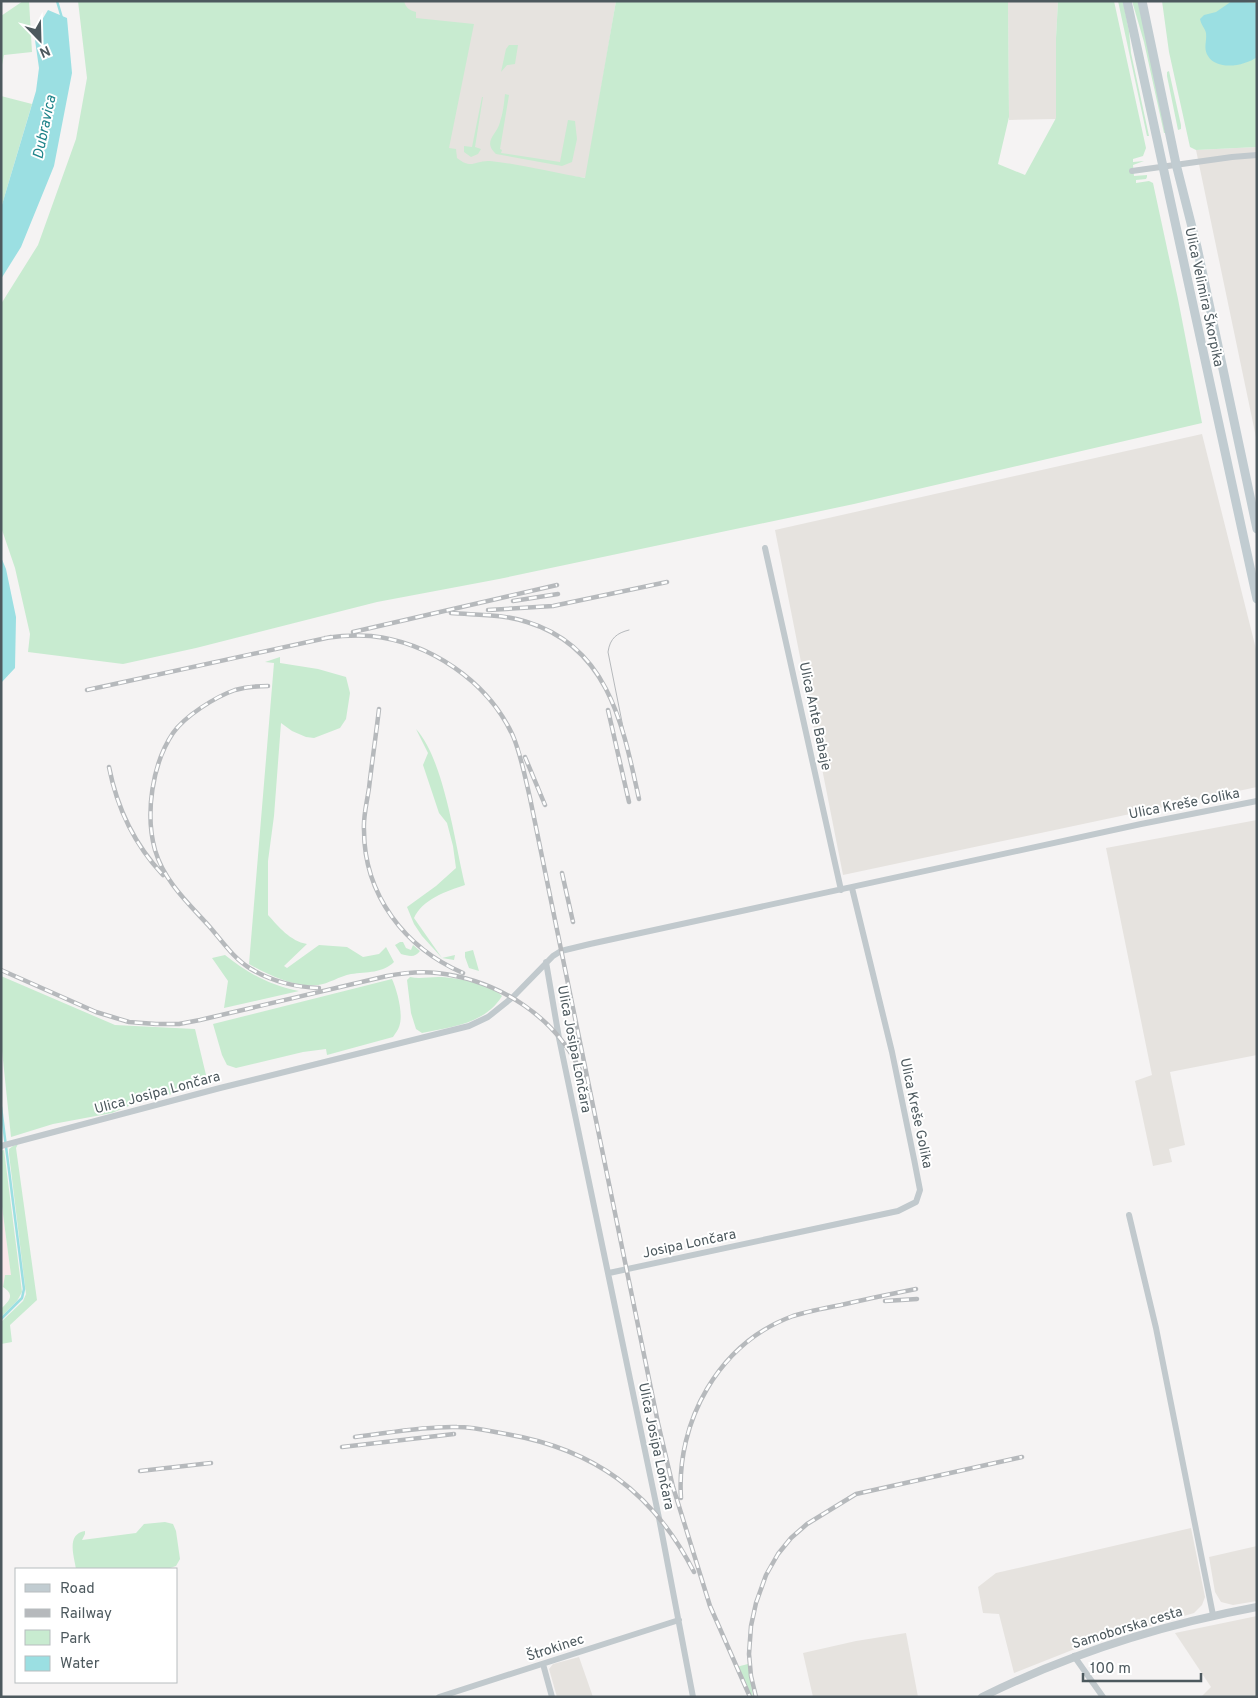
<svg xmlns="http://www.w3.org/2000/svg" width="1258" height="1698" viewBox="0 0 1258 1698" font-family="Overpass,sans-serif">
<rect width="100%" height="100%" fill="#f5f3f3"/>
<path fill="#e6e3df" d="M 393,1 L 616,1 L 586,178 L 488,165 L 447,164 L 389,19 Z
M 1008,1 L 1058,1 L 1056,38 L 1056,119 L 1009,120 Z
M 1257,147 L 1257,442 L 1196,150 Z
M 1202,434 L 1257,653 L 1257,787 L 843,875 L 775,530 Z
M 1257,820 L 1257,1055 L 1170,1072 L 1185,1145 L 1169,1149 L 1172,1162 L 1153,1166 L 1135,1081 L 1152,1075 L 1106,848 Z
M 1191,1528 L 1205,1597 L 1202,1605 L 1194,1613 L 1101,1641 L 1100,1639 L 1014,1673 L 999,1614 L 983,1613 L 978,1587 L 996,1573 Z
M 1257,1546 L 1257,1601 L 1233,1605 L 1221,1602 L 1215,1592 L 1209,1557 Z
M 1257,1616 L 1257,1697 L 1201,1697 L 1211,1687 L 1175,1633 Z
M 906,1633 L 918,1697 L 813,1697 L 803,1653 L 856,1641 Z
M 579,1657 L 593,1697 L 557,1697 L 549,1669 L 553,1664 Z"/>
<path fill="#f9e8ea" d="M 1,1199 L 11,1275 L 5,1275 L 3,1287 L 1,1287 Z"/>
<path fill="#c8ebd0" d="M 23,1 L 29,1 L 32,52 L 4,55 L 1,70 L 1,16 Z
M 78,1 L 404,1 C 406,8 409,10 416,12 L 416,18 L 474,24 L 449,148 L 456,149 L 457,158 C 472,170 475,160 490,161 C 521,164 554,173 585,178 L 616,1 L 1008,1 L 1009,117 L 998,164 L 1025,175 L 1056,118 L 1056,38 L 1058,1 L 1114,1 L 1146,148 L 1143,156 L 1133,159 L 1133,162 L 1144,161 L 1133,165 L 1134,176 L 1147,175 L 1147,177 L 1146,179 L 1136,180 L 1136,183 L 1149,181 L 1153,183 L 1178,299 L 1202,423 L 854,504 L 499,579 L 377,602 L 196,648 L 123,664 L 28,652 L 30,634 L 15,568 L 1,527 L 1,304 L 38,245 L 76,139 L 87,78 Z
M 1118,1 L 1123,1 L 1129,31 L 1131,53 L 1149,136 L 1147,136 Z
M 1132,1 L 1138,1 L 1166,133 L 1164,133 L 1144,42 Z
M 1162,1 L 1257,1 L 1257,147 L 1196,150 L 1190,147 L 1169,52 Z
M 509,45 L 518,45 L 515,64 L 507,65 L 501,72 L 506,49 Z
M 1169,71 L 1181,125 L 1181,129 L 1178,130 L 1167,76 L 1167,72 Z
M 505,94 L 509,95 L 500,149 L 502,150 L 501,153 L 560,162 L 568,120 L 575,121 L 577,139 L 572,162 L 562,166 L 496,154 C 482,141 497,135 500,122 C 503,113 504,104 505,94 Z
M 1,96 L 32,104 L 1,208 Z
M 482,97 L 483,97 L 475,147 L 481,149 L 478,154 L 471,157 L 464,152 L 464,146 L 472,147 Z
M 280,657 L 280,663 L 318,669 L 346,677 L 350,693 L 346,719 L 340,728 L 314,738 L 306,737 L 292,731 L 281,723 L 274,816 L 268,861 L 268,915 C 279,927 290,941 307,944 L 284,966 L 287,968 L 319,945 L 347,947 L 363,957 L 379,954 L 386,947 L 394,962 C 383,973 367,972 351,974 C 340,976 328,984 318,985 C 296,988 268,975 249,964 L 274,663 L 265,662 Z
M 416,729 C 444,759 455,844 465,885 C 446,891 422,900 414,918 L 442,958 L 455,955 L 454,960 L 442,958 L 422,936 L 414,924 L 407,907 L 436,886 L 456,868 L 453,846 L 447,823 L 439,813 L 423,765 L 428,753 Z
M 400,942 L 403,942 L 406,948 L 411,950 L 413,945 L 420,951 C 415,958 409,956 401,954 L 395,945 Z
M 473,950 L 479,971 L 469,968 L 465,957 L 465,952 Z
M 225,955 C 247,973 271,986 299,991 L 224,1008 L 228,981 L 212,958 Z
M 1,976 L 115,1025 L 195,1029 L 206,1075 C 206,1083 202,1085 196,1088 L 136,1103 L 112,1113 L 53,1124 L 11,1137 L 1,1041 Z
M 410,977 C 419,979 428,977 438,977 C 454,977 491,984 502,996 C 485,1024 451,1027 422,1033 L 416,1029 L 411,1013 L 407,980 Z
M 392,979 C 397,990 404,1015 399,1027 C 398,1030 395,1034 393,1037 L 327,1055 L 326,1049 L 303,1052 L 236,1068 L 227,1065 L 222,1055 L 213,1024 Z
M 18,1144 L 16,1148 L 37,1300 L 10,1325 L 12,1342 L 1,1344 L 1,1322 L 23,1301 L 26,1294 L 9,1154 L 9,1149 L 13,1146 Z
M 4,1150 L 22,1292 L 17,1301 L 1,1317 L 1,1309 C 10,1300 15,1295 3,1287 L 5,1275 L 11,1275 L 1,1199 L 1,1151 Z
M 165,1522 L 173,1524 L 176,1531 L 180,1559 L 176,1566 L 167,1569 L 76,1569 C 74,1556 66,1534 85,1531 L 85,1534 L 82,1540 L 136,1533 L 144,1524 Z
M 748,1664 L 753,1697 L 749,1697 L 736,1667 Z"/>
<path fill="#9bdfe2" d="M 1232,1 L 1257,3 L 1257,57 C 1245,66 1217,71 1208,56 C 1203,48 1207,42 1206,33 C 1205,28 1201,25 1200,19 L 1204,15 L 1216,12 Z
M 48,10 L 67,18 L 72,73 L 54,166 L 21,247 L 1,279 L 1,208 L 36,91 L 39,68 L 34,33 Z
M 1,557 L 6,569 L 16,617 L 15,668 L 1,683 Z"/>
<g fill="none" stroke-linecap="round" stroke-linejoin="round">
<path stroke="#9bdfe2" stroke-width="2.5" d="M 57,1 L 62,18
M 1,1107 L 24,1289 L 22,1298 L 1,1319"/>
<path stroke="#c1c9cd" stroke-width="6" d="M 1132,171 L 1232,157 L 1257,155
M 765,548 L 841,890
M 546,962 L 559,1038 L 659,1518 L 693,1697
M 1,1146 L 220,1088 L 469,1026 L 488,1017 L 513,997 L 553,956 L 561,951 L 590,944 L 1141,824 L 1257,801
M 1129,1215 L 1156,1328 L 1213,1615
M 609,1273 L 898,1211 L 916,1202 L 920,1190 L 914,1159 L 892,1052 L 852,888
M 1074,1656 L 1103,1697
M 543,1664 L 552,1697
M 439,1697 L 679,1620"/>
<path stroke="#c1c9cd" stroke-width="8" d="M 982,1697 C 1071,1653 1160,1625 1257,1607"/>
<path stroke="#c1ccd1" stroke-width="9" d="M 1127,1 L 1257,599
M 1142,1 L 1176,164 L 1197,247 L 1257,529"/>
<path stroke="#b6b9bc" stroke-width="1" d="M 626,742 L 608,652 C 610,638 617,633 629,630"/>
<g stroke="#b6b9bc" stroke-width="4.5">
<path id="rail" d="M 513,601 L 558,594
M 488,610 L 553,606 L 667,582
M 451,613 C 476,615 504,614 527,622 C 609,647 623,726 639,799
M 353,632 L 557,585
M 325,638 C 340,636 355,635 371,636 C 429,642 488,681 513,736 C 521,755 525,777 530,798 L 658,1423 L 673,1487 L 710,1606 L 750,1697
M 268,686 C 257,686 246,687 235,690 C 215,697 185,716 173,733 C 152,764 145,814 155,850 C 164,881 188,903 209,926 C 222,941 234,959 251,969 C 273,982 295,987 319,988
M 87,690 L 331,637
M 379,709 C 376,735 372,762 369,788 C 367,802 363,817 364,830 C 364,895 405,948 463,973
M 608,710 L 629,802
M 525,757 L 545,805
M 109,767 C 117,808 134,844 163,875
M 562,873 L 573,922
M 1,970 L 96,1012 L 129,1022 L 156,1024 L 179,1024 L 200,1020 L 387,976 C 403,973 420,971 437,973 C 499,980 559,1018 583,1077
M 885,1301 L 917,1299
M 355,1437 C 389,1433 424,1426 457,1427 C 474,1427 490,1431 506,1434 C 594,1449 653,1492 694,1572
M 342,1447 L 454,1434
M 140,1471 L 211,1463
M 681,1498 C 676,1421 719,1343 793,1316 C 809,1311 825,1308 841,1305 C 866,1299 891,1294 916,1289
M 756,1697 L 751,1676 L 749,1654 L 751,1626 L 756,1603 L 766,1575 L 778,1554 L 791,1538 L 807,1524 L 856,1494 L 1022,1457"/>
</g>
<use href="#rail" stroke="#fff" stroke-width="2.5" stroke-dasharray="8" stroke-linecap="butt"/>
</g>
<g text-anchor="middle" stroke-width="4" stroke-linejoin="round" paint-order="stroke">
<g font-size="14" fill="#4d595e" stroke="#fff">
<text transform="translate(1205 297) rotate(78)" y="5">Ulica Velimira Škorpika</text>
<text transform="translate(816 716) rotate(78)" y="5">Ulica Ante Babaje</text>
<text transform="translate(1184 803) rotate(-11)" y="5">Ulica Kreše Golika</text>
<text transform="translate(575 1049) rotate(79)" y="5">Ulica Josipa Lončara</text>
<text transform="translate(157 1092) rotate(-15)" y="5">Ulica Josipa Lončara</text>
<text transform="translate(917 1113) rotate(78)" y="5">Ulica Kreše Golika</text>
<text transform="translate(689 1243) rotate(-12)" y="5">Josipa Lončara</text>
<text transform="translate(657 1446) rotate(78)" y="5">Ulica Josipa Lončara</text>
<text transform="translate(1127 1627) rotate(-17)" y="5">Samoborska cesta</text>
<text transform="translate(555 1647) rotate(-18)" y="5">Štrokinec</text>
</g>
<g font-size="15" font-style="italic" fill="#1e8389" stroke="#fff">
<text transform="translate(44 127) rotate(-78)" y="5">Dubravica</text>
</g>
</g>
<rect width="1258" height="1698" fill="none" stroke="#4d595e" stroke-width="5"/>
<rect x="15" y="1568" width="162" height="115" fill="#ffffff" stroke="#b8bdbf"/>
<rect x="25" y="1584" width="25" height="8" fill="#c1ccd1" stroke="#b8bdbf"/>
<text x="60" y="1593" font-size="15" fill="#4d595e">Road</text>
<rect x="25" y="1609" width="25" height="8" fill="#b6b9bc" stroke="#b8bdbf"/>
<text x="60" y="1618" font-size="15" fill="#4d595e">Railway</text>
<rect x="25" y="1630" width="25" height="15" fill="#c8ebd0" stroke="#b8bdbf"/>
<text x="60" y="1643" font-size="15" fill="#4d595e">Park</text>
<rect x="25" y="1656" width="25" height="15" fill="#9bdfe2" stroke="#b8bdbf"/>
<text x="60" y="1668" font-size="15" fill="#4d595e">Water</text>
<g transform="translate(40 40) rotate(157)" stroke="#ffffff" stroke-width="4" paint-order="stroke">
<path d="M0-4L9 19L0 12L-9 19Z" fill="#4d595e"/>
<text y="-8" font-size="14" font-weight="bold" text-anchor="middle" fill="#4d595e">N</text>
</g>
<path d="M1083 1673v8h118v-8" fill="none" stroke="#4d595e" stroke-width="2.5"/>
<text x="1090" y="1673" font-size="15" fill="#4d595e" stroke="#ffffff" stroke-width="4" paint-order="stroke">100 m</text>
</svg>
